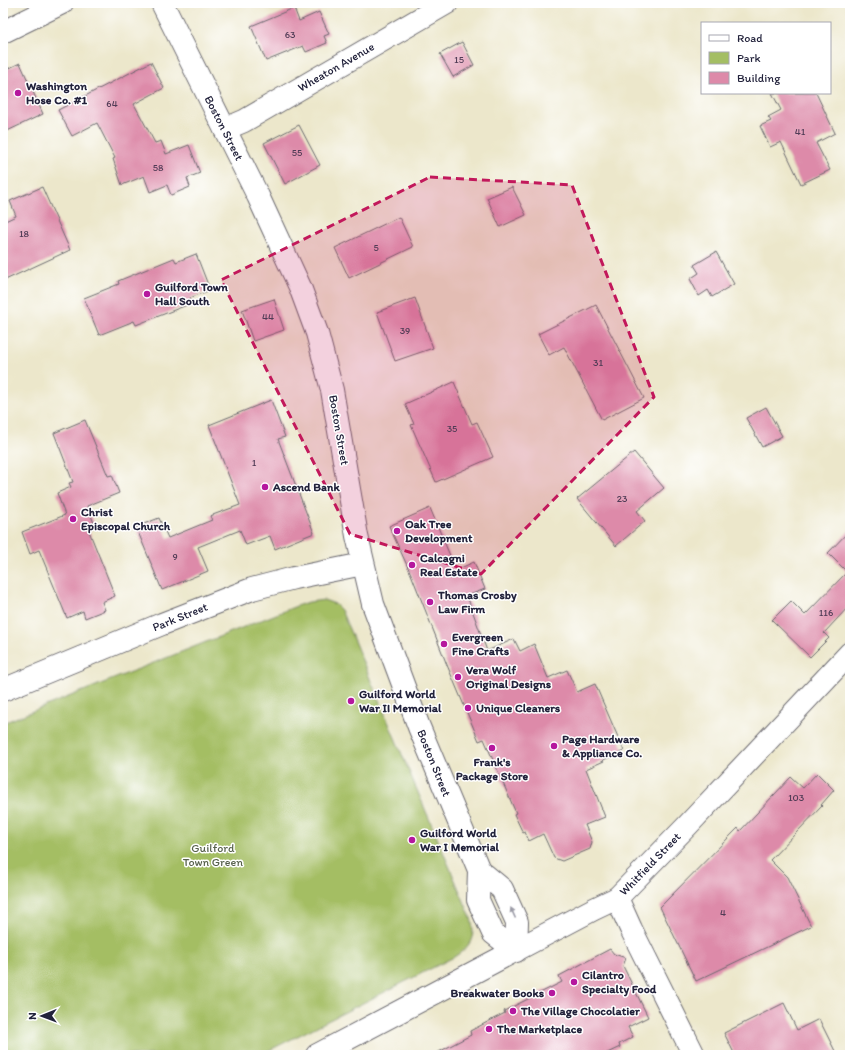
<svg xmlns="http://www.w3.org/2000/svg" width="853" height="1058" viewBox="0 0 853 1058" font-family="Itim,sans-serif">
<rect width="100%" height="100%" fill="#fff"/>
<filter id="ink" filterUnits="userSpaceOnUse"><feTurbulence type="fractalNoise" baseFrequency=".025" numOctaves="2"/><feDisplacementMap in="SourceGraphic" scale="8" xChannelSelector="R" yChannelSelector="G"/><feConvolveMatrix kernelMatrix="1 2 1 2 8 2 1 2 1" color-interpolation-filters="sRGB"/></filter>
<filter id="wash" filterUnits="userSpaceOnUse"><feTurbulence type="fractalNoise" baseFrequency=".012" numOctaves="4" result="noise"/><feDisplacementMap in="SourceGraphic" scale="16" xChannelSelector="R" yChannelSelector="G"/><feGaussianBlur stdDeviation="0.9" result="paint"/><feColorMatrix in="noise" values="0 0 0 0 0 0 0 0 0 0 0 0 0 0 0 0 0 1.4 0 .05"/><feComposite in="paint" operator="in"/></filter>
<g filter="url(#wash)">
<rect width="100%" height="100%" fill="#ece7cb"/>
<path fill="#a4be64" stroke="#637050" d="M 324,600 L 335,604 L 341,610 L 471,918 C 476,938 471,946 454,957 L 260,1055 L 3,1055 L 3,723 L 299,605 L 309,602 Z"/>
<g id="blocks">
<path fill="#dd8aa9" d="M 294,8 L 299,21 L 319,12 L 329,34 L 324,36 L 327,43 L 306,52 L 303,46 L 266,61 L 251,26 Z
M 462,42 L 474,65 L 453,77 L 440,54 Z
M 151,62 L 164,88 L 134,104 L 155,143 L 161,141 L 166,154 L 189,145 L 200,173 L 187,178 L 190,187 L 171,195 L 167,185 L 150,192 L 144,176 L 122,185 L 113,159 L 115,158 L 97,123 L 72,136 L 58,110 Z
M 20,63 L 43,114 L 3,133 L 3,71 Z
M 772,93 L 816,93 L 835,133 L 816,143 L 830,170 L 801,184 L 781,142 L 770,147 L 760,126 L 771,121 L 768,117 L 781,110 Z
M 299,125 L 320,165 L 285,184 L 264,143 Z
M 42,187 L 70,250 L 3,281 L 3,222 L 16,216 L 10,201 Z
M 512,187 L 526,215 L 500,227 L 487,198 Z
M 399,217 L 413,247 L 349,278 L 335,248 Z
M 716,252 L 734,284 L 712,297 L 708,290 L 699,296 L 690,279 L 699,273 L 694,265 Z
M 196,254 L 210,290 L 190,298 L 192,303 L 136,325 L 134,321 L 99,335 L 84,298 L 119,284 L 118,281 L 174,258 L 176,262 Z
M 415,298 L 433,348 L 395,361 L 377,312 Z
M 274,299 L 284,330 L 253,341 L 242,310 Z
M 596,305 L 644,398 L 602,420 L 564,347 L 549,355 L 538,334 Z
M 454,382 L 472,424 L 477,422 L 493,457 L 436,482 L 411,425 L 414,424 L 405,404 Z
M 271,400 L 285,437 L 278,439 L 314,533 L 275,549 L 270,536 L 246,545 L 240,530 L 198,547 L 208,571 L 162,590 L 136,527 L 159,518 L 168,538 L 212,520 L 210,516 L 240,505 L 209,425 Z
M 766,407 L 782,436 L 762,447 L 746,418 Z
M 85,420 L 108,476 L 112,475 L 119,493 L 87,506 L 94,523 L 87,526 L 115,596 L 102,602 L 105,610 L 85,618 L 83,611 L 67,618 L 39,550 L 30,554 L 22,532 L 65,515 L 57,493 L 71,487 L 69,483 L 73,482 L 54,433 Z
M 634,452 L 664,488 L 637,511 L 645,521 L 616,546 L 577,499 Z
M 430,508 L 456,570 L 474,562 L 485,589 L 467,596 L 487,651 L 514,639 L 520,651 L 534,644 L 548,678 L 567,670 L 577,692 L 595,684 L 624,751 L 603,760 L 604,761 L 586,769 L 605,817 L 585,825 L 592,842 L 590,849 L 562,861 L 554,858 L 543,834 L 529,841 L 525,832 L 523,833 L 514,814 L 516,813 L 484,739 L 479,741 L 447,665 L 411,574 L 389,526 Z
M 850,530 L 850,605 L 824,633 L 829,638 L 810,657 L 772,620 L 791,601 L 805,615 L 847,572 L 828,553 Z
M 817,773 L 834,790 L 821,805 L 822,806 L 770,860 L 787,877 L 811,926 L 696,981 L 660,907 L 738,828 L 740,831 L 791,777 L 803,788 Z
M 610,949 L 614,954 L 626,958 L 623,966 L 648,1017 L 628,1027 L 633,1037 L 619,1044 L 620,1047 L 603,1055 L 433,1055 L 471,1035 L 470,1031 L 505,1013 L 504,1011 L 562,982 L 559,976 Z
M 784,1003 L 797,1030 L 819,1019 L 837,1055 L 735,1055 L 724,1033 Z"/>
</g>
</g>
<g filter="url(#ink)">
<use href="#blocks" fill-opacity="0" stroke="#69676d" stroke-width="1"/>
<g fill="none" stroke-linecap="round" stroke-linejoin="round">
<g stroke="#69676d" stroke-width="24">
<path id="minor" d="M 3,32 L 62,3
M 225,129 L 244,121 L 447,3
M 3,690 L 162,624 L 252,589 L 294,578 L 363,564
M 617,898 L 686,827 L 850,653"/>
</g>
<g stroke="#69676d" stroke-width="24">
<path id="major" d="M 162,3 L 258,196 L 300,287 L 317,333 L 332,390 L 357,536 L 373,604 L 419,727 L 479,870 L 478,900 L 493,933 L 516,951
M 479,870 L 502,889 L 517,922 L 516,951
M 317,1055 L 594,909 L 617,898 L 631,929 L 694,1055"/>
</g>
<use href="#minor" stroke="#fff" stroke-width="22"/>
<use href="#major" stroke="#fff" stroke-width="22"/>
</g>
<defs><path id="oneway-solid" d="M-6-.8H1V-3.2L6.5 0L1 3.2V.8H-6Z"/></defs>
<use fill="#9c9ca7" href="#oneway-solid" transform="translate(513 913) rotate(-114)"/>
</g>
<path fill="#c2185b" fill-opacity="0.2" stroke="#c2185b" stroke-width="3" stroke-dasharray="8 5" stroke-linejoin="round" d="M 430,177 L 572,185 L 654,397 L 481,574 L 350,534 L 221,280 Z"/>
<g fill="#b5179e" stroke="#fff" stroke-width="1.5">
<circle cx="18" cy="93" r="4"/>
<circle cx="147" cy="294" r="4"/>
<circle cx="265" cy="487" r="4"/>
<circle cx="73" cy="519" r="4"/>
<circle cx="397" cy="531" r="4"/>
<circle cx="412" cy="565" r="4"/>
<circle cx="430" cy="602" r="4"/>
<circle cx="444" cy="644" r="4"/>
<circle cx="458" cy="677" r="4"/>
<circle cx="351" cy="701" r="4"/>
<circle cx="468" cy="708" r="4"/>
<circle cx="554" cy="746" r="4"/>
<circle cx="492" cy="748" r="4"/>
<circle cx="412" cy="840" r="4"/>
<circle cx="574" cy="982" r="4"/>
<circle cx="552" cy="993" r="4"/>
<circle cx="513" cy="1011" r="4"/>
<circle cx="489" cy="1029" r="4"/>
</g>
<g text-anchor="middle" stroke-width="3" stroke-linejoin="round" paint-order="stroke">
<g font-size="10" fill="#513c56">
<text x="290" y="38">63</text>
<text x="459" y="63">15</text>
<text x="112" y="107">64</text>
<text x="800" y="135">41</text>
<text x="297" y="156">55</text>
<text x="158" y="171">58</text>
<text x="24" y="237">18</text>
<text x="376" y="251">5</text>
<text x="268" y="320">44</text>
<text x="405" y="334">39</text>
<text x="598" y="366">31</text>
<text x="452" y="432">35</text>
<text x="254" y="466">1</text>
<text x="622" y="502">23</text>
<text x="175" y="560">9</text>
<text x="826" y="616">116</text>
<text x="796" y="801">103</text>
<text x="723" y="916">4</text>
</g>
<g font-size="12" fill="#22223b" stroke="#fff">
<text transform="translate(336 67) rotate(-30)" y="4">Wheaton Avenue</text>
<text transform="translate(224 128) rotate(63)" y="4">Boston Street</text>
<text transform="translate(339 430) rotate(80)" y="4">Boston Street</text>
<text transform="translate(180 617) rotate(-22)" y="4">Park Street</text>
<text transform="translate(434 763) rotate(68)" y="4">Boston Street</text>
<text transform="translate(650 864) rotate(-46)" y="4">Whitfield Street</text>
</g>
<g font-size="12" font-weight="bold" fill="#22223b" stroke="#fff" text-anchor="start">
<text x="26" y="90">Washington<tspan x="26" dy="14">Hose Co. #1</tspan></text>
<text x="155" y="291">Guilford Town<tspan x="155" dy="14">Hall South</tspan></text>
<text x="273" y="491">Ascend Bank</text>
<text x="81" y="516">Christ<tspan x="81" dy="14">Episcopal Church</tspan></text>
<text x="405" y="528">Oak Tree<tspan x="405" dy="14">Development</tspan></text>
<text x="420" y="562">Calcagni<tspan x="420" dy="14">Real Estate</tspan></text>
<text x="438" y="599">Thomas Crosby<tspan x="438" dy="14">Law Firm</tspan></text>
<text x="452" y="641">Evergreen<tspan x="452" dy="14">Fine Crafts</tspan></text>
<text x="466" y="674">Vera Wolf<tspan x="466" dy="14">Original Designs</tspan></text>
<text x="359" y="698">Guilford World<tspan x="359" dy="14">War II Memorial</tspan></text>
<text x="476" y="712">Unique Cleaners</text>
<text x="562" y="743">Page Hardware<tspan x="562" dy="14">&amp; Appliance Co.</tspan></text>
<text x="492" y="766" text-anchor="middle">Frank's<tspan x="492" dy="14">Package Store</tspan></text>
<text x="420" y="837">Guilford World<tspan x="420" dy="14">War I Memorial</tspan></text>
<text x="582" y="979">Cilantro<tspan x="582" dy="14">Specialty Food</tspan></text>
<text x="544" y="997" text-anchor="end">Breakwater Books</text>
<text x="521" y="1015">The Village Chocolatier</text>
<text x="497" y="1033">The Marketplace</text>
</g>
<g font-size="12" fill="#56604b" stroke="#fff">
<text x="213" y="852">Guilford<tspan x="213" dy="14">Town Green</tspan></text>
</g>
</g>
<rect width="853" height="1058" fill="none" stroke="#fff" stroke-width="16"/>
<rect x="701" y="22" width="130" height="72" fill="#ffffff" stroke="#a7a7b1"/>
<rect x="709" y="35" width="20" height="6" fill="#ffffff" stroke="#a7a7b1"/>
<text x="737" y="42" font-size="12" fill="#22223b">Road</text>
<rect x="709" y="52" width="20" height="12" fill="#a4be64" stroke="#a7a7b1"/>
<text x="737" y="62" font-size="12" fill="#22223b">Park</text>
<rect x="709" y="72" width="20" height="12" fill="#dd8aa9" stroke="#a7a7b1"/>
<text x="737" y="82" font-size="12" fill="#22223b">Building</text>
<g transform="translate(42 1016) rotate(269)" stroke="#ffffff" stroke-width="3" paint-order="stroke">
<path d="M0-3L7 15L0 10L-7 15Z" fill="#22223b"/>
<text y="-6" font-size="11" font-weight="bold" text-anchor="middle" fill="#22223b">N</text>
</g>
</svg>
